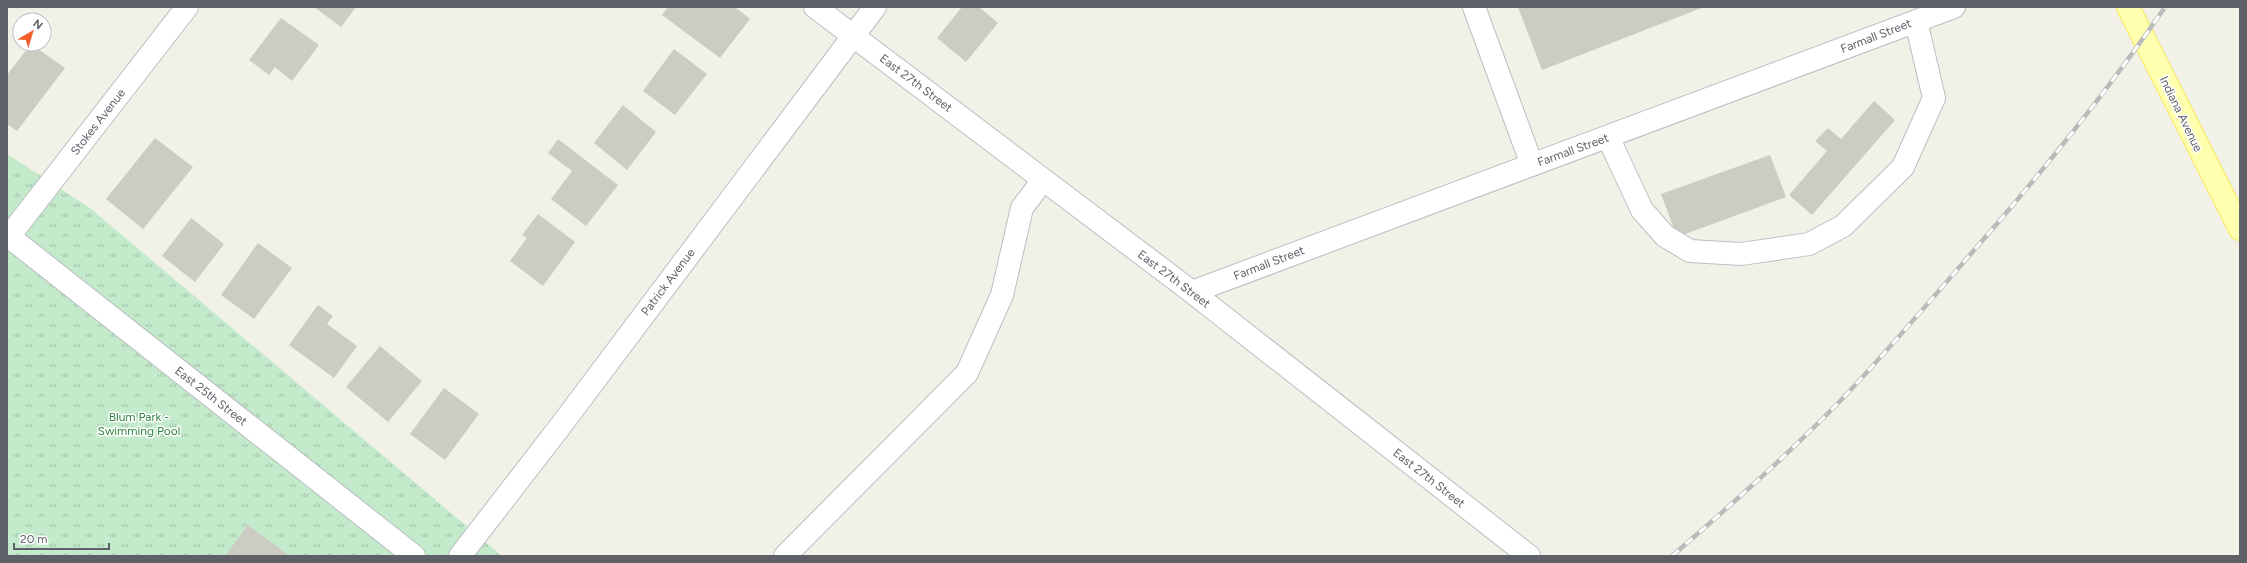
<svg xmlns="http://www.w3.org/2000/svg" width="2247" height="563" viewBox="0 0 2247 563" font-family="Figtree,sans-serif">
<defs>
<pattern id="grass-tufts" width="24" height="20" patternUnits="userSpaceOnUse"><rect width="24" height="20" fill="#c3eaca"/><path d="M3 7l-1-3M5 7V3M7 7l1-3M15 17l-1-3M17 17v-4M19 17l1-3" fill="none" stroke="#a2c1a8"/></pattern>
</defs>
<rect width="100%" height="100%" fill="#f1f1e7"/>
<path fill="url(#grass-tufts)" d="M 7,154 L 90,208 L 502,556 L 7,556 Z"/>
<path fill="#cccbc4" d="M 314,7 L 356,7 L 341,27 Z
M 668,7 L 735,7 L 750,19 L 720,58 L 662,15 Z
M 962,7 L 979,7 L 998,23 L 966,62 L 937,38 Z
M 1518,7 L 1704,7 L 1542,70 Z
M 281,18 L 319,45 L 292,81 L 275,67 L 269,75 L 249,60 Z
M 31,44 L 65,68 L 17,131 L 7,124 L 7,75 Z
M 674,49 L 707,74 L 675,115 L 643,91 Z
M 1874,101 L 1895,120 L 1812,215 L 1789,195 L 1827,151 L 1815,141 L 1828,128 L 1841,139 Z
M 623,105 L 656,132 L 627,170 L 594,143 Z
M 155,138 L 193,167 L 143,229 L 106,199 Z
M 558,139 L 618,185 L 586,226 L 551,199 L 572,171 L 548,153 Z
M 1770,155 L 1786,197 L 1677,237 L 1661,194 Z
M 538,214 L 575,242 L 543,286 L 510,261 L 527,238 L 522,235 Z
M 191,218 L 224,244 L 195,282 L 162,256 Z
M 258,243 L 292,268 L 254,319 L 221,295 Z
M 318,305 L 333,316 L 327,324 L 357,346 L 334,378 L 289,345 Z
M 380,346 L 422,381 L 388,422 L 346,387 Z
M 444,388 L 479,414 L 445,460 L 410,434 Z
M 248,525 L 288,555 L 288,556 L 225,556 Z"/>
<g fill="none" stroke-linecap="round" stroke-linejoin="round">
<g stroke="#bbbec3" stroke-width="24">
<path id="minor" d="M 815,7 L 1192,292 L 1529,556
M 1474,7 L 1532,165
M 1608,137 L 1642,210 L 1665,236 L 1690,251 L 1741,254 L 1809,244 L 1843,226 L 1903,167 L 1934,98 L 1916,21
M 7,235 L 414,556
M 7,239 L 187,7
M 1192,292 L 1954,7
M 460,556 L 559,428 L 875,7
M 785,556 L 967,373 L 1002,295 L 1022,208 L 1043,180"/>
</g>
<g stroke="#f9e858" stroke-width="24">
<path id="major" d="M 2128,7 L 2240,229"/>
</g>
<use href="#minor" stroke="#fff" stroke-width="22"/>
<use href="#major" stroke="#feffaf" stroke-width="22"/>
<g stroke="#bababb" stroke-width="4.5">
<path id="rail" d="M 1672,556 C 1731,505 1790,453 1844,397 C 1894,344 1941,288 1989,233 C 2052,160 2111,86 2165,7"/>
</g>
<use href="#rail" stroke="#fff" stroke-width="3" stroke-dasharray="9" stroke-linecap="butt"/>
</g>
<g text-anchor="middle" stroke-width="3" stroke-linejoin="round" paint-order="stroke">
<g font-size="12" fill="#5e6168" stroke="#fff">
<text transform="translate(1876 36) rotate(-21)" y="4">Farmall Street</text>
<text transform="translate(916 83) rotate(37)" y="4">East 27th Street</text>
<text transform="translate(2181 114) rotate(64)" y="4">Indiana Avenue</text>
<text transform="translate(98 122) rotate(-52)" y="4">Stokes Avenue</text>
<text transform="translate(1573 150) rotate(-20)" y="4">Farmall Street</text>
<text transform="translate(1269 263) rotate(-21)" y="4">Farmall Street</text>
<text transform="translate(1174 279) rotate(37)" y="4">East 27th Street</text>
<text transform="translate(668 282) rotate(-53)" y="4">Patrick Avenue</text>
<text transform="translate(211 396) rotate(38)" y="4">East 25th Street</text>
<text transform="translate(1429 478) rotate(38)" y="4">East 27th Street</text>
</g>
<g font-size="12" fill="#308542" stroke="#fff">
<text x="139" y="421">Blum Park -<tspan x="139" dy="14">Swimming Pool</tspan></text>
</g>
</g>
<rect width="2247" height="563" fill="none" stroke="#5e6168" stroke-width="16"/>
<g transform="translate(32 32) rotate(38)"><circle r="19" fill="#ffffff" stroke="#bfc0c3"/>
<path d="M0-3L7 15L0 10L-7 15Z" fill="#f35e2b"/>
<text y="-6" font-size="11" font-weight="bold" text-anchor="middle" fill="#5e6168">N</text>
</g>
<path d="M14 543v6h95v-6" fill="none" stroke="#5e6168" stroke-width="2"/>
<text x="20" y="543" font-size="12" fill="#5e6168" stroke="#ffffff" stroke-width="3" paint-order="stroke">20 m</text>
</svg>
